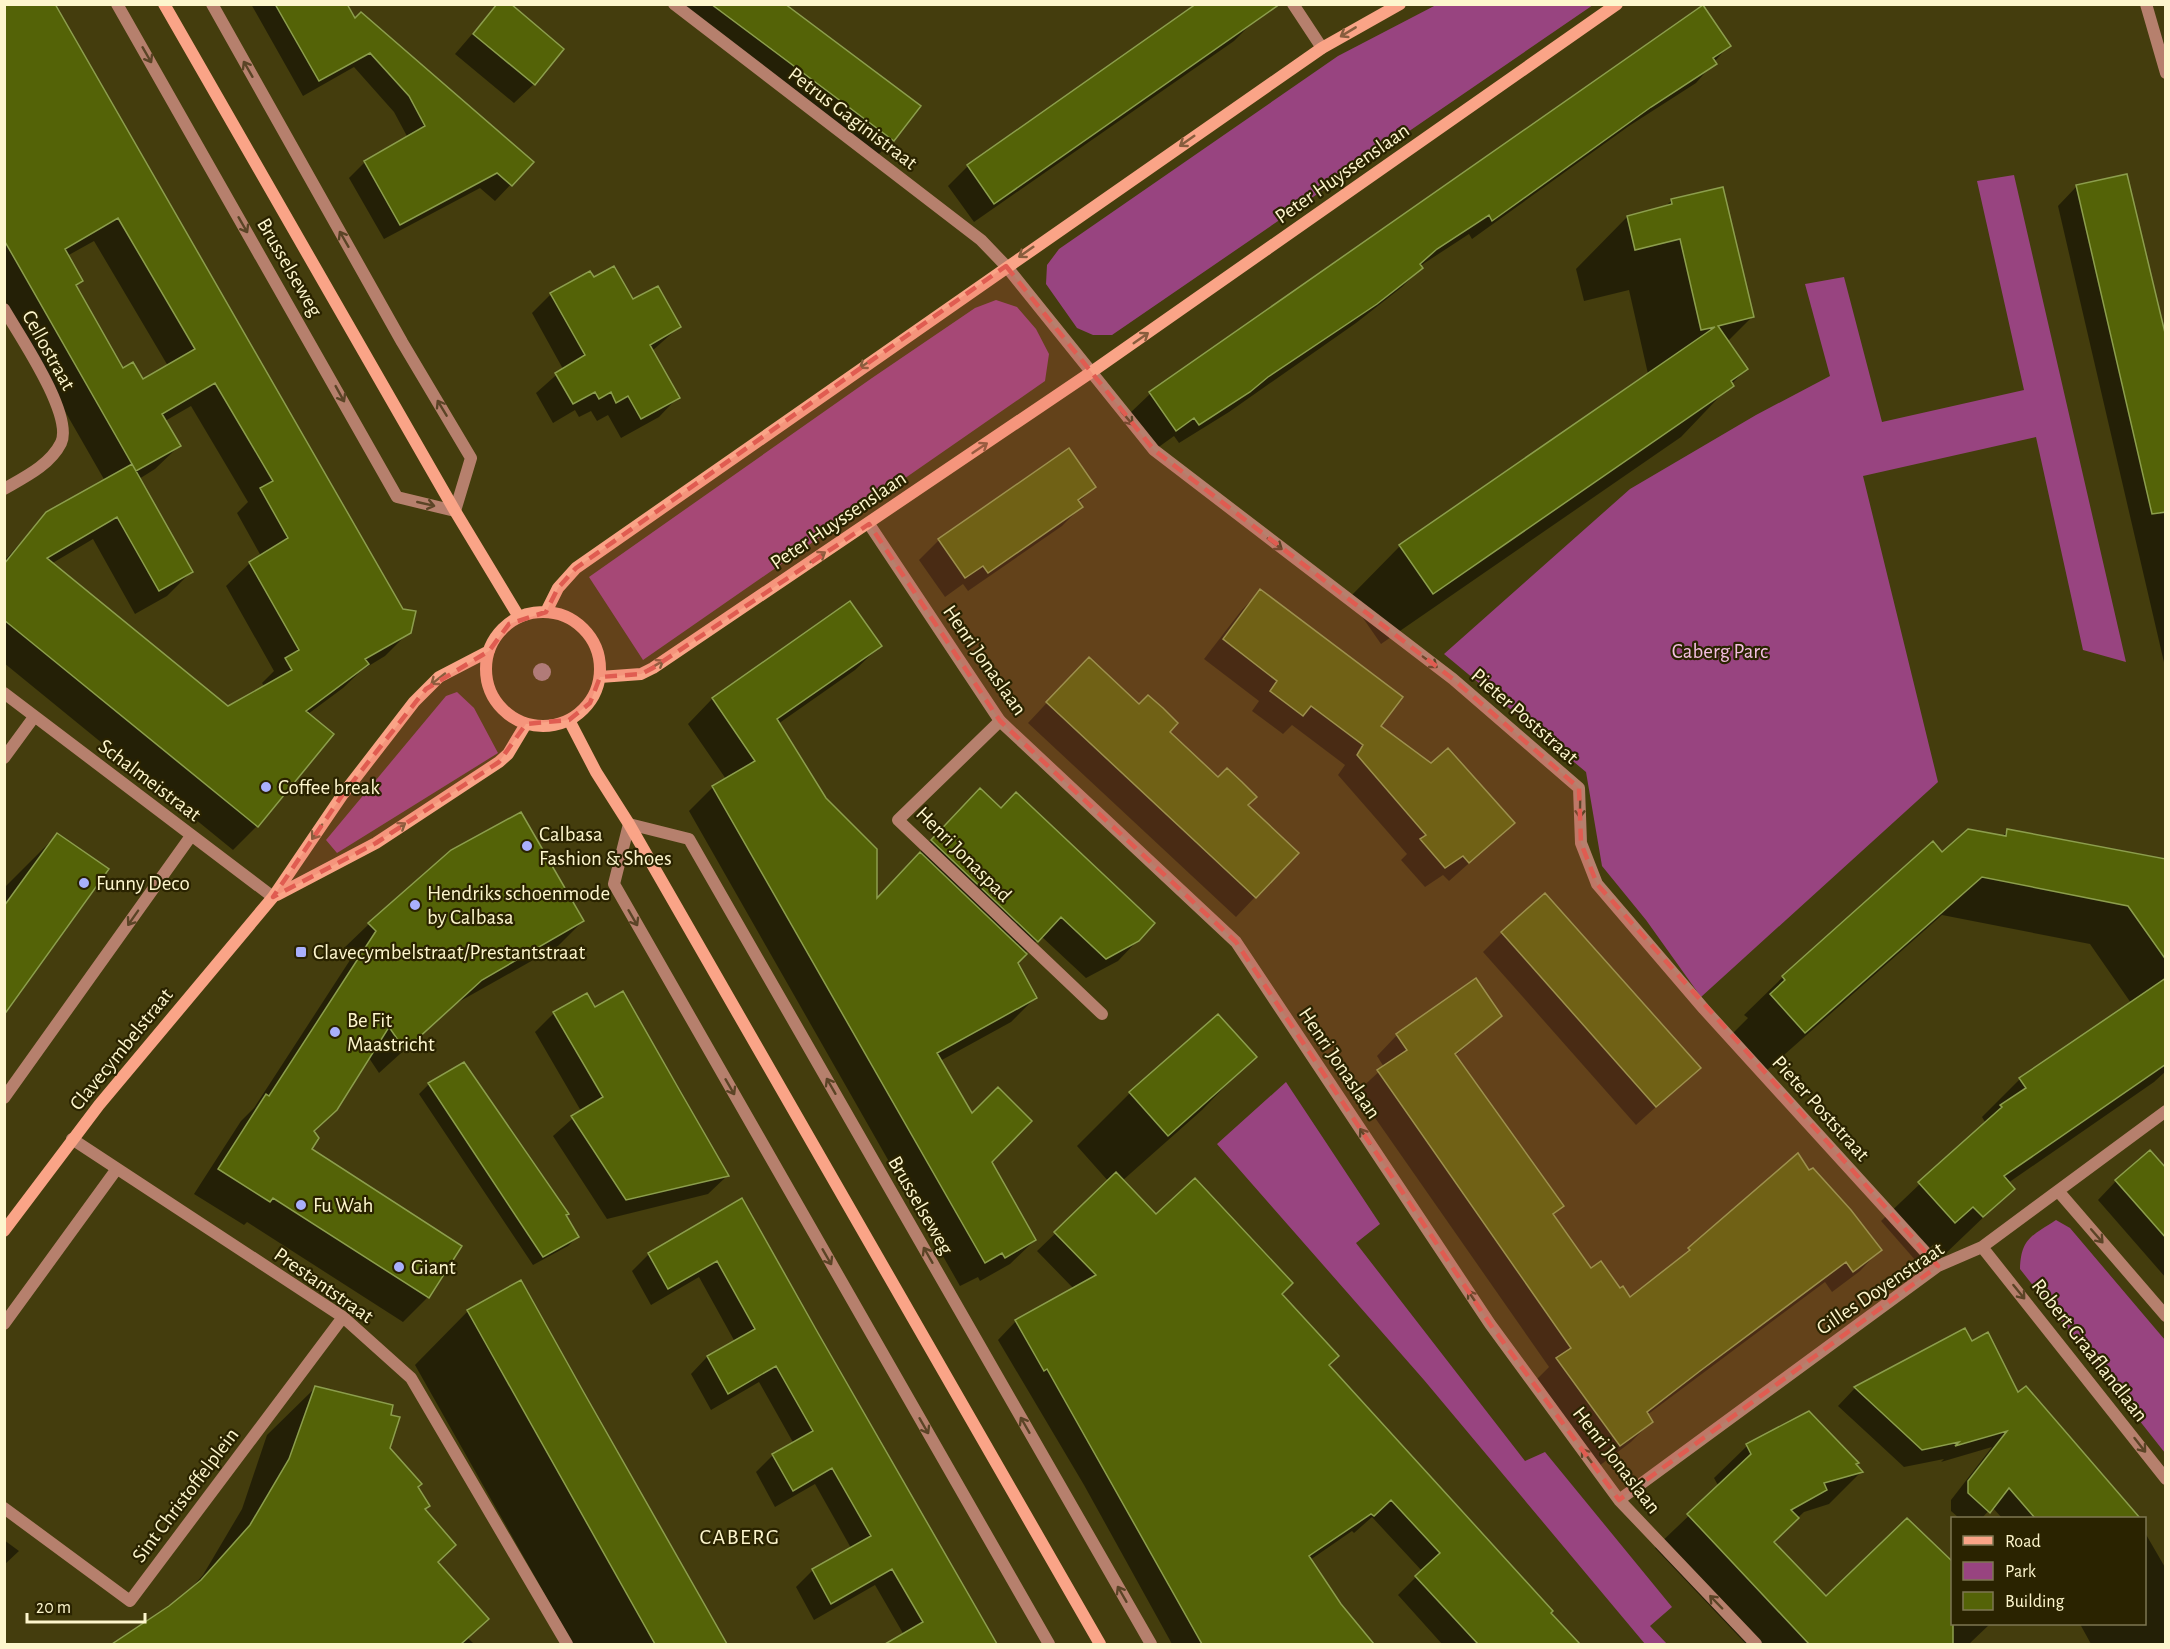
<svg xmlns="http://www.w3.org/2000/svg" width="2170" height="1649" viewBox="0 0 2170 1649" font-family="'Alegreya Sans',sans-serif">
<rect width="100%" height="100%" fill="#443d0d"/>
<path fill="#984480" d="M 1436,5 L 1593,5 L 1112,335 L 1093,335 L 1077,328 L 1046,284 L 1047,265 L 1059,249 L 1338,56 Z
M 2014,175 L 2126,662 L 2083,650 L 2036,437 L 1863,476 L 1938,782 L 1701,997 L 1646,920 L 1602,866 L 1586,772 L 1444,654 L 1630,489 L 1756,415 L 1830,376 L 1805,284 L 1844,277 L 1882,422 L 2024,390 L 1977,181 Z
M 996,300 L 1017,307 L 1036,329 L 1049,354 L 1045,381 L 643,660 L 589,577 L 872,378 L 975,308 Z
M 457,692 L 474,708 L 498,753 L 337,853 L 326,840 L 446,696 Z
M 1286,1082 L 1380,1224 L 1356,1243 L 1525,1461 L 1545,1452 L 1672,1607 L 1650,1626 L 1667,1644 L 1645,1644 L 1424,1380 L 1217,1144 Z
M 2056,1220 L 2070,1228 L 2165,1340 L 2165,1453 L 2020,1269 C 2021,1238 2032,1236 2056,1220 Z"/>
<path fill="#0007" fill-rule="evenodd" d="M 4,4 L 409,632 L 385,656 L 362,670 L 343,688 L 308,714 L 332,734 L 257,826 L 233,850 L 4,663 L 4,561 L 47,513 L 105,481 L 4,305 ZM 94,241 L 168,366 L 142,381 L 122,370 L 75,287 L 81,281 L 67,256 ZM 191,406 L 248,502 L 237,513 L 261,556 L 250,563 L 226,586 L 274,671 L 262,683 L 265,687 L 227,708 L 51,564 L 93,539 L 135,614 L 167,596 L 191,572 L 139,479 L 155,469 L 179,446 L 165,421 Z
M 251,4 L 345,4 L 354,21 L 532,162 L 495,201 L 480,188 L 384,239 L 349,178 L 365,162 L 408,138 L 394,112 L 354,67 L 303,96 Z
M 498,4 L 534,84 L 514,103 L 455,54 Z
M 677,4 L 782,4 L 893,140 L 874,159 Z
M 1199,4 L 1253,22 L 1234,41 L 974,222 L 948,186 L 968,166 Z
M 1703,8 L 1729,45 L 1696,83 L 1629,126 L 1472,239 L 1469,234 L 1420,266 L 1421,268 L 1402,287 L 1356,323 L 1229,412 L 1179,443 L 1174,436 L 1156,449 L 1130,413 L 1150,394 Z
M 2077,186 L 2166,344 L 2166,671 L 2058,206 Z
M 1672,200 L 1752,317 L 1727,342 L 1746,369 L 1681,437 L 1381,644 L 1349,598 L 1400,546 L 1648,374 L 1629,290 L 1584,301 L 1576,269 L 1627,217 L 1664,208 Z
M 593,279 L 679,327 L 652,351 L 678,397 L 659,417 L 621,438 L 608,415 L 597,421 L 591,411 L 579,417 L 575,410 L 553,423 L 536,393 L 563,369 L 532,313 L 551,294 Z
M 1069,450 L 1094,487 L 1078,503 L 1081,507 L 1062,526 L 968,591 L 963,584 L 945,597 L 919,560 L 939,540 Z
M 1260,591 L 1379,726 L 1493,842 L 1449,881 L 1443,875 L 1425,887 L 1401,860 L 1407,854 L 1338,775 L 1345,765 L 1292,725 L 1283,734 L 1252,711 L 1259,701 L 1204,659 L 1241,611 Z
M 850,603 L 880,646 L 855,670 L 778,724 L 875,900 L 960,809 L 1138,940 L 1118,961 L 1086,978 L 1041,936 L 1016,963 L 1035,998 L 1011,1022 L 940,1061 L 990,1162 L 1035,1240 L 1010,1264 L 980,1281 L 978,1277 L 960,1286 L 689,811 L 713,787 L 726,779 L 688,724 L 712,699 Z
M 1070,678 L 1168,732 L 1297,853 L 1236,917 L 1028,723 Z
M 2008,831 L 2166,868 L 2166,1071 L 2154,1082 L 2008,1183 L 2013,1189 L 1944,1255 L 1934,1244 L 1916,1261 L 1881,1221 L 1985,1122 L 1982,1117 L 2020,1079 L 2131,1003 L 2090,944 L 1942,915 L 1766,1071 L 1733,1033 L 1748,1018 L 1744,1015 L 1783,977 L 1933,843 L 1942,854 L 2002,836 Z
M 57,835 L 4,1012 L 4,888 Z
M 583,921 L 558,946 L 455,1004 L 379,1073 L 369,1058 L 336,1109 L 313,1132 L 310,1149 L 460,1246 L 428,1297 L 403,1322 L 247,1222 L 244,1225 L 194,1194 L 241,1121 L 254,1108 L 352,957 L 344,948 L 369,924 Z
M 1502,933 L 1699,1068 L 1636,1125 L 1483,952 Z
M 595,1009 L 727,1176 L 708,1194 L 607,1219 L 553,1136 L 581,1111 L 535,1032 L 554,1013 Z
M 1500,1016 L 1455,1056 L 1562,1206 L 1553,1215 L 1591,1270 L 1630,1299 L 1672,1266 L 1797,1155 L 1880,1250 L 1860,1271 L 1832,1292 L 1825,1282 L 1647,1415 L 1651,1422 L 1631,1442 L 1599,1466 L 1537,1379 L 1549,1367 L 1357,1092 L 1384,1067 L 1377,1056 L 1397,1035 Z
M 1254,1057 L 1202,1110 L 1122,1181 L 1156,1216 L 1280,1294 L 1327,1366 L 1577,1644 L 1442,1644 L 1398,1595 L 1422,1571 L 1372,1517 L 1354,1533 L 1352,1531 L 1310,1560 L 1340,1605 L 1362,1632 L 1350,1644 L 1172,1644 L 1084,1485 L 998,1340 L 1016,1321 L 1074,1289 L 1037,1251 L 1109,1182 L 1077,1146 L 1130,1093 Z
M 464,1064 L 577,1237 L 568,1246 L 533,1265 L 419,1094 L 429,1084 Z
M 2166,1169 L 2166,1278 L 2098,1200 L 2116,1181 Z
M 741,1200 L 995,1644 L 888,1644 L 904,1635 L 875,1585 L 814,1620 L 796,1587 L 813,1570 L 851,1548 L 815,1484 L 775,1507 L 756,1472 L 773,1455 L 794,1444 L 759,1382 L 711,1410 L 691,1374 L 707,1357 L 735,1342 L 699,1277 L 651,1305 L 632,1271 L 649,1254 Z
M 520,1282 L 725,1644 L 573,1644 L 415,1365 L 468,1311 Z
M 1971,1343 L 2018,1394 L 2138,1518 L 2002,1518 L 1992,1507 L 1982,1518 L 1959,1518 L 1951,1511 L 1951,1500 L 1992,1447 L 1941,1462 L 1944,1459 L 1904,1467 L 1838,1406 L 1855,1388 Z
M 315,1388 L 388,1449 L 417,1487 L 436,1563 L 487,1619 L 468,1638 L 474,1644 L 122,1644 L 139,1628 L 183,1597 L 203,1575 L 242,1509 L 267,1435 Z
M 1747,1446 L 1855,1465 L 1861,1472 L 1829,1504 L 1804,1512 L 1772,1542 L 1826,1598 L 1952,1624 L 1990,1624 L 1969,1644 L 1746,1644 L 1655,1548 L 1719,1487 L 1714,1478 Z
M 2144,1531 L 2166,1569 L 2166,1644 L 2091,1644 L 2080,1624 L 2144,1624 Z
M 4,1540 L 19,1551 L 4,1565 Z"/>
<path fill="#546307" stroke="#8c9e4d" stroke-width="1.5" fill-rule="evenodd" d="M 4,4 L 55,4 L 403,609 L 416,611 L 411,633 L 365,659 L 369,664 L 306,711 L 334,734 L 258,827 L 4,620 L 4,564 L 46,512 L 132,464 L 193,572 L 159,591 L 117,517 L 47,558 L 228,706 L 292,670 L 285,658 L 299,650 L 249,562 L 288,538 L 260,488 L 273,481 L 215,383 L 162,414 L 181,446 L 136,471 L 4,240 ZM 118,218 L 195,349 L 143,379 L 133,362 L 123,368 L 76,285 L 83,281 L 65,249 Z
M 275,4 L 347,4 L 355,18 L 361,12 L 534,162 L 512,186 L 497,173 L 400,225 L 364,161 L 425,126 L 409,96 L 370,53 L 319,81 Z
M 497,4 L 511,4 L 564,49 L 535,85 L 473,34 Z
M 711,4 L 785,4 L 921,106 L 894,141 Z
M 1196,4 L 1280,4 L 994,204 L 967,165 Z
M 1703,5 L 1731,46 L 1713,58 L 1717,64 L 1651,107 L 1492,221 L 1489,215 L 1437,249 L 1420,264 L 1423,268 L 1377,304 L 1268,377 L 1250,392 L 1199,425 L 1194,418 L 1176,431 L 1149,392 Z
M 2127,174 L 2166,337 L 2166,512 L 2152,514 L 2076,185 Z
M 1723,187 L 1754,317 L 1718,326 L 1748,369 L 1731,381 L 1734,386 L 1433,594 L 1399,545 L 1715,327 L 1701,330 L 1680,239 L 1635,250 L 1627,216 L 1672,204 L 1671,199 Z
M 614,266 L 633,299 L 658,286 L 681,327 L 650,345 L 680,398 L 641,419 L 628,396 L 616,403 L 611,392 L 599,399 L 595,392 L 573,404 L 555,373 L 585,355 L 550,293 L 590,271 L 594,277 Z
M 1069,448 L 1096,487 L 1078,500 L 1083,507 L 988,573 L 983,566 L 965,578 L 938,539 Z
M 1260,589 L 1403,697 L 1381,726 L 1431,763 L 1448,748 L 1515,823 L 1469,863 L 1463,856 L 1445,868 L 1420,839 L 1426,835 L 1357,755 L 1363,745 L 1311,706 L 1303,716 L 1270,691 L 1277,681 L 1223,639 Z
M 850,601 L 882,646 L 777,719 L 826,798 L 877,849 L 877,898 L 920,852 L 1027,954 L 1018,963 L 1037,998 L 937,1053 L 972,1113 L 998,1087 L 1032,1121 L 992,1162 L 1036,1240 L 1005,1258 L 1002,1253 L 985,1263 L 712,786 L 755,761 L 712,698 Z
M 1089,657 L 1139,704 L 1148,695 L 1163,708 L 1178,723 L 1170,732 L 1218,777 L 1227,768 L 1242,782 L 1257,797 L 1248,805 L 1299,853 L 1256,898 L 1046,702 Z
M 980,788 L 1001,808 L 1016,792 L 1155,923 L 1139,941 L 1106,959 L 1061,917 L 1038,942 L 931,840 Z
M 521,812 L 584,921 L 482,980 L 405,1050 L 389,1027 L 337,1110 L 314,1131 L 319,1138 L 312,1149 L 462,1246 L 429,1298 L 273,1198 L 270,1202 L 218,1169 L 266,1094 L 269,1096 L 376,931 L 368,923 L 451,850 Z
M 1968,829 L 2006,836 L 2007,829 L 2166,859 L 2166,960 L 2128,906 L 1982,877 L 1805,1033 L 1770,994 L 1785,980 L 1782,976 L 1933,841 L 1942,852 Z
M 57,833 L 109,869 L 4,1015 L 4,906 Z
M 1545,893 L 1701,1068 L 1656,1107 L 1501,932 Z
M 1476,978 L 1502,1016 L 1455,1054 L 1564,1206 L 1553,1214 L 1591,1268 L 1601,1261 L 1620,1288 L 1623,1286 L 1630,1297 L 1690,1250 L 1688,1248 L 1798,1153 L 1809,1170 L 1813,1168 L 1851,1210 L 1882,1250 L 1853,1272 L 1846,1262 L 1700,1371 L 1647,1412 L 1653,1422 L 1620,1446 L 1556,1358 L 1571,1348 L 1377,1070 L 1407,1050 L 1396,1034 Z
M 2166,978 L 2166,1064 L 2004,1176 L 2015,1189 L 1983,1217 L 1973,1207 L 1955,1223 L 1918,1182 L 2002,1107 L 2000,1105 L 2026,1088 L 2019,1078 Z
M 623,991 L 680,1091 L 729,1176 L 626,1200 L 571,1116 L 603,1097 L 553,1012 L 587,993 L 595,1007 Z
M 1218,1014 L 1257,1057 L 1168,1136 L 1129,1092 Z
M 464,1062 L 569,1214 L 566,1215 L 579,1237 L 543,1257 L 428,1083 Z
M 2150,1150 L 2166,1168 L 2166,1238 L 2115,1180 Z
M 1116,1172 L 1156,1214 L 1195,1178 L 1293,1283 L 1282,1294 L 1339,1356 L 1329,1365 L 1553,1611 L 1551,1613 L 1580,1644 L 1478,1644 L 1415,1576 L 1440,1553 L 1391,1500 L 1374,1516 L 1371,1514 L 1309,1556 L 1341,1604 L 1374,1644 L 1202,1644 L 1047,1369 L 1044,1371 L 1015,1320 L 1096,1275 L 1054,1232 Z
M 742,1198 L 818,1333 L 997,1644 L 885,1644 L 923,1622 L 892,1569 L 831,1604 L 812,1569 L 871,1536 L 832,1468 L 793,1491 L 772,1454 L 813,1431 L 776,1366 L 728,1394 L 707,1356 L 755,1329 L 717,1261 L 668,1289 L 648,1253 Z
M 521,1280 L 583,1391 L 727,1644 L 655,1644 L 495,1360 L 467,1310 Z
M 1965,1328 L 1972,1341 L 1988,1332 L 2018,1392 L 2026,1386 L 2140,1518 L 2035,1518 L 2009,1488 L 1990,1513 L 1968,1493 L 1968,1481 L 2007,1431 L 1955,1446 L 1959,1442 L 1922,1450 L 1854,1387 Z
M 315,1386 L 393,1405 L 391,1415 L 400,1417 L 390,1448 L 422,1484 L 418,1487 L 430,1506 L 425,1509 L 456,1545 L 438,1562 L 489,1619 L 461,1644 L 112,1644 L 169,1606 L 201,1580 L 250,1525 L 289,1459 Z
M 1809,1411 L 1859,1463 L 1856,1464 L 1863,1472 L 1824,1483 L 1827,1490 L 1791,1510 L 1799,1518 L 1774,1542 L 1826,1596 L 1907,1518 L 1953,1562 L 1953,1644 L 1809,1644 L 1687,1514 L 1751,1454 L 1746,1444 Z"/>
<g fill="none" stroke-linecap="round" stroke-linejoin="round">
<path stroke="#b6806d" stroke-width="12" d="M 1000,721 L 898,820 L 1102,1014"/>
<path stroke="#b6806d" stroke-width="12" d="M 117,4 L 397,497 L 455,511 L 471,458 L 402,342 L 212,4
M 674,4 L 981,240 L 1006,266 L 1154,450 L 1453,679 L 1579,788 L 1581,843 L 1597,884 L 1704,1009 L 1938,1266
M 1293,4 L 1322,48
M 2146,4 L 2166,73
M 4,309 C 19,335 74,415 61,443 C 50,465 25,477 4,489
M 869,524 L 1000,721 L 1236,942 L 1490,1324 L 1619,1500 L 1756,1644
M 4,693 L 273,897
M 4,758 L 34,717
M 4,1098 L 191,836
M 72,1139 L 343,1317 L 411,1378 L 567,1644
M 2059,1192 L 2166,1316
M 1982,1247 L 2166,1479
M 4,1324 L 116,1170
M 1619,1500 L 1938,1266 L 1982,1247 L 2166,1111
M 4,1508 L 130,1601 L 343,1317
M 1049,1644 L 614,884 L 629,824 L 689,839 L 1151,1644"/>
<path stroke="#faa487" stroke-width="12" d="M 164,4 L 455,511 L 519,617
M 546,612 L 558,588 L 576,568 L 1322,48 L 1400,4
M486 669a57 57 0 1 1 114 0a57 57 0 1 1-114 0Z
M 600,677 L 641,674 L 653,668 L 1090,373 L 1617,4
M 569,720 L 596,772 L 629,824 L 1100,1644
M 277,895 L 376,843 L 499,762 L 508,754 L 526,724
M 4,1231 L 99,1105 L 273,897 L 343,794 L 414,702 L 439,677 L 489,651"/>
</g>
<circle fill="#a58482" cx="542" cy="672" r="9"/>
<defs><path id="oneway-shaft" d="M-6 0H5M1.5-3L5.5 0L1.5 3" fill="none" stroke-width="1.6" stroke-linecap="round" stroke-linejoin="round" transform="scale(1.5)"/></defs>
<g stroke="#885d3d">
<use href="#oneway-shaft" transform="translate(1348 32) rotate(149)"/>
<use href="#oneway-shaft" transform="translate(1187 141) rotate(145)"/>
<use href="#oneway-shaft" transform="translate(1026 252) rotate(145)"/>
<use href="#oneway-shaft" transform="translate(1141 338) rotate(-35)"/>
<use href="#oneway-shaft" transform="translate(867 363) rotate(145)"/>
<use href="#oneway-shaft" transform="translate(980 448) rotate(-34)"/>
<use href="#oneway-shaft" transform="translate(818 557) rotate(-34)"/>
<use href="#oneway-shaft" transform="translate(656 665) rotate(-31)"/>
<use href="#oneway-shaft" transform="translate(438 679) rotate(142)"/>
<use href="#oneway-shaft" transform="translate(398 828) rotate(-33)"/>
<use href="#oneway-shaft" transform="translate(317 832) rotate(125)"/>
</g>
<g stroke="#5b4426">
<use href="#oneway-shaft" transform="translate(147 55) rotate(60)"/>
<use href="#oneway-shaft" transform="translate(248 69) rotate(-120)"/>
<use href="#oneway-shaft" transform="translate(243 225) rotate(60)"/>
<use href="#oneway-shaft" transform="translate(344 239) rotate(-120)"/>
<use href="#oneway-shaft" transform="translate(340 394) rotate(61)"/>
<use href="#oneway-shaft" transform="translate(442 408) rotate(-121)"/>
<use href="#oneway-shaft" transform="translate(1127 418) rotate(50)"/>
<use href="#oneway-shaft" transform="translate(426 504) rotate(13)"/>
<use href="#oneway-shaft" transform="translate(1275 544) rotate(37)"/>
<use href="#oneway-shaft" transform="translate(1430 662) rotate(37)"/>
<use href="#oneway-shaft" transform="translate(1580 809) rotate(91)"/>
<use href="#oneway-shaft" transform="translate(133 918) rotate(125)"/>
<use href="#oneway-shaft" transform="translate(633 918) rotate(60)"/>
<use href="#oneway-shaft" transform="translate(831 1086) rotate(-120)"/>
<use href="#oneway-shaft" transform="translate(730 1087) rotate(60)"/>
<use href="#oneway-shaft" transform="translate(1365 1136) rotate(-124)"/>
<use href="#oneway-shaft" transform="translate(2097 1236) rotate(49)"/>
<use href="#oneway-shaft" transform="translate(928 1255) rotate(-120)"/>
<use href="#oneway-shaft" transform="translate(827 1257) rotate(60)"/>
<use href="#oneway-shaft" transform="translate(2019 1292) rotate(51)"/>
<use href="#oneway-shaft" transform="translate(1473 1298) rotate(-124)"/>
<use href="#oneway-shaft" transform="translate(1025 1425) rotate(-120)"/>
<use href="#oneway-shaft" transform="translate(924 1426) rotate(60)"/>
<use href="#oneway-shaft" transform="translate(2140 1445) rotate(52)"/>
<use href="#oneway-shaft" transform="translate(1587 1456) rotate(-126)"/>
<use href="#oneway-shaft" transform="translate(1122 1594) rotate(-120)"/>
<use href="#oneway-shaft" transform="translate(1716 1602) rotate(-134)"/>
</g>
<path fill="#e05c51" fill-opacity="0.2" stroke="#e05c51" stroke-width="4.5" stroke-dasharray="12 8" stroke-linejoin="round" d="M 1006,266 L 1154,450 L 1453,679 L 1579,788 L 1581,843 L 1597,884 L 1938,1266 L 1619,1500 L 1490,1324 L 1236,942 L 1000,721 L 869,524 L 653,668 L 641,674 L 600,677 L 590,703 L 569,720 L 526,724 L 499,762 L 376,843 L 273,897 L 343,794 L 426,689 L 489,651 L 509,624 L 546,612 L 558,588 L 576,568 Z"/>
<g fill="#a9b0fc" stroke="#2a2300" stroke-width="2">
<circle cx="266" cy="787" r="6"/>
<circle cx="527" cy="846" r="6"/>
<circle cx="84" cy="883" r="6"/>
<circle cx="415" cy="905" r="6"/>
<rect x="295" y="946" width="12" height="12" rx="3"/>
<circle cx="335" cy="1032" r="6"/>
<circle cx="301" cy="1205" r="6"/>
<circle cx="399" cy="1267" r="6"/>
</g>
<g text-anchor="middle" stroke-width="4.5" stroke-linejoin="round" paint-order="stroke">
<g font-size="21" fill="#fdf6cd" stroke="#2a2300">
<text transform="translate(853 118) rotate(37)" y="7">Petrus Gaginistraat</text>
<text transform="translate(1342 173) rotate(-35)" y="7">Peter Huyssenslaan</text>
<text transform="translate(290 267) rotate(60)" y="7">Brusselseweg</text>
<text transform="translate(49 350) rotate(61)" y="7">Cellostraat</text>
<text transform="translate(838 520) rotate(-34)" y="7">Peter Huyssenslaan</text>
<text transform="translate(985 660) rotate(55)" y="7">Henri Jonaslaan</text>
<text transform="translate(1525 716) rotate(41)" y="7">Pieter Poststraat</text>
<text transform="translate(150 780) rotate(37)" y="7">Schalmeistraat</text>
<text transform="translate(964 854) rotate(45)" y="7">Henri Jonaspad</text>
<text transform="translate(121 1049) rotate(-51)" y="7">Clavecymbelstraat</text>
<text transform="translate(1340 1063) rotate(56)" y="7">Henri Jonaslaan</text>
<text transform="translate(1821 1108) rotate(48)" y="7">Pieter Poststraat</text>
<text transform="translate(921 1205) rotate(60)" y="7">Brusselseweg</text>
<text transform="translate(324 1285) rotate(35)" y="7">Prestantstraat</text>
<text transform="translate(1880 1288) rotate(-34)" y="7">Gilles Doyenstraat</text>
<text transform="translate(2090 1350) rotate(52)" y="7">Robert Graaflandlaan</text>
<text transform="translate(1617 1460) rotate(52)" y="7">Henri Jonaslaan</text>
<text transform="translate(185 1495) rotate(-53)" y="7">Sint Christoffelplein</text>
</g>
<g font-size="21" fill="#f4bee1" stroke="#2a2300">
<text x="1720" y="658">Caberg Parc</text>
</g>
<g font-size="21" fill="#fdf6cd" stroke="#2a2300" text-anchor="start">
<text x="278" y="794">Coffee break</text>
<text x="539" y="841">Calbasa<tspan x="539" dy="24">Fashion &amp; Shoes</tspan></text>
<text x="96" y="890">Funny Deco</text>
<text x="427" y="900">Hendriks schoenmode<tspan x="427" dy="24">by Calbasa</tspan></text>
<text x="313" y="959">Clavecymbelstraat/Prestantstraat</text>
<text x="347" y="1027">Be Fit<tspan x="347" dy="24">Maastricht</tspan></text>
<text x="313" y="1212">Fu Wah</text>
<text x="411" y="1274">Giant</text>
</g>
<g font-size="22" letter-spacing="1.5" fill="#fdf6cd" stroke="#2a2300">
<text x="740" y="1544">CABERG</text>
</g>
</g>
<rect width="2170" height="1649" fill="none" stroke="#fdf6cd" stroke-width="12"/>
<rect x="1951" y="1517" width="195" height="108" fill="#2a2300" stroke="#7e7752" stroke-width="1.5"/>
<rect x="1963" y="1536" width="30" height="9" fill="#faa487" stroke="#7e7752" stroke-width="1.5"/>
<text x="2005" y="1547" font-size="18" fill="#fdf6cd">Road</text>
<rect x="1963" y="1562" width="30" height="18" fill="#984480" stroke="#7e7752" stroke-width="1.5"/>
<text x="2005" y="1577" font-size="18" fill="#fdf6cd">Park</text>
<rect x="1963" y="1592" width="30" height="18" fill="#546307" stroke="#7e7752" stroke-width="1.5"/>
<text x="2005" y="1607" font-size="18" fill="#fdf6cd">Building</text>
<path d="M27 1613v9h118v-9" fill="none" stroke="#fdf6cd" stroke-width="3"/>
<text x="36" y="1613" font-size="18" fill="#fdf6cd" stroke="#2a2300" stroke-width="4.5" paint-order="stroke">20 m</text>
</svg>
